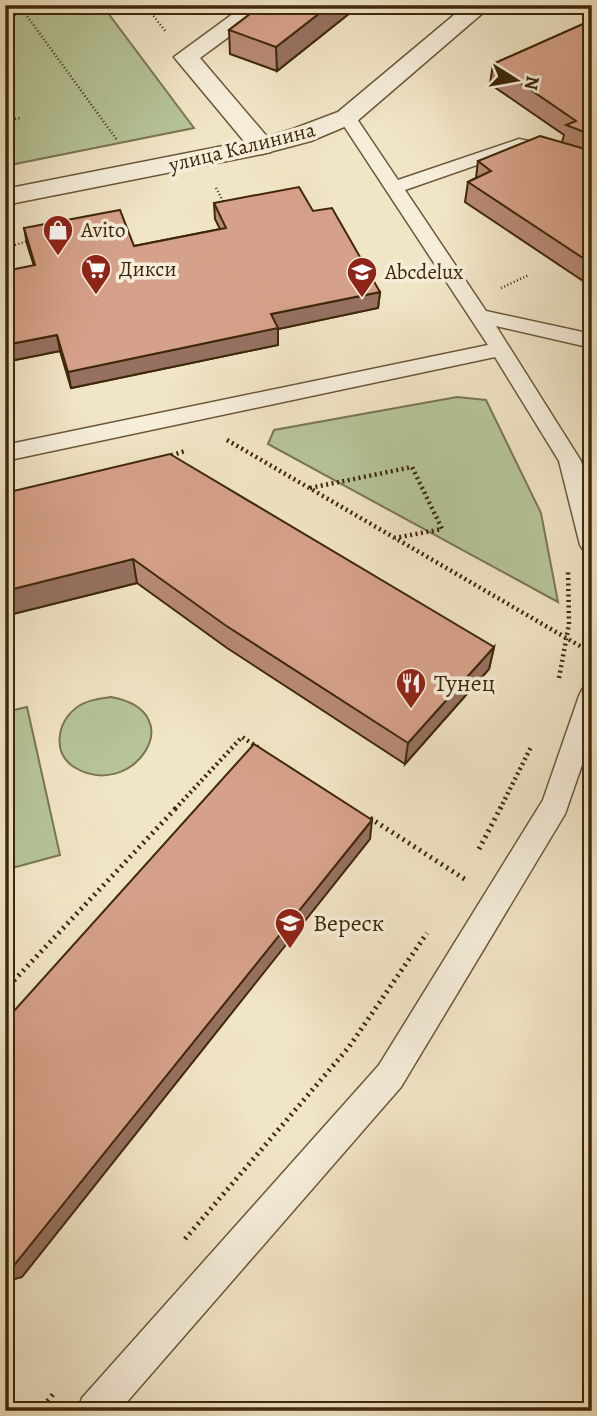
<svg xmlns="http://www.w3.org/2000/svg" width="597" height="1416" viewBox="0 0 597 1416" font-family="Alegreya,serif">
<rect width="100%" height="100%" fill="#f1e5c7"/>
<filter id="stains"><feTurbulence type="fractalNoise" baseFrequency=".00286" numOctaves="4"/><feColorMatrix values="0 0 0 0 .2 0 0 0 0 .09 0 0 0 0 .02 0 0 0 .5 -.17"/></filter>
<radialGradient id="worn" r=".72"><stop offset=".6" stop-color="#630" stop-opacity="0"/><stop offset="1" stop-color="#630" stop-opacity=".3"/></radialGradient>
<path fill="#b6c599" stroke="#7a7650" stroke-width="2" d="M 5,5 L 102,5 L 194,128 L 5,166 Z
M 457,397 L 486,400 L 541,513 L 558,602 L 268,444 L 274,430 Z
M 111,697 C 194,712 132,803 74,767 C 52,753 57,723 76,708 C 86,700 99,699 111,697 Z
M 27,707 L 60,855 L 5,870 L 5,712 Z"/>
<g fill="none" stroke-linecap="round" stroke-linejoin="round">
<g stroke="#6b5738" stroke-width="3">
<path id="service" d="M 347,112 L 353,113 L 398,180 L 519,139 L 564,148 L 592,159 L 592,170 L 553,156 L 520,150 L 405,190 L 486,311 L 592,334 L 592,348 L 496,326 L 581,461 L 592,500 L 592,554 L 584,551 L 580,545 L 559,461 L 495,357 L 5,461 L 5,445 L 488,345 L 338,117 Z
M 592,685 L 592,736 L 565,814 L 401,1087 L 119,1411 L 77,1411 L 82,1398 L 379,1065 L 543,800 L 579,696 L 583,688 Z"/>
</g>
<g stroke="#6b5738" stroke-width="3">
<path id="minor" d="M 245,5 L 272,5 L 200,58 L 275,146 L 271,152 L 262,154 L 253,152 L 174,57 Z"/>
</g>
<g stroke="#6b5738" stroke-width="3">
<path id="tertiary" d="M 466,5 L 492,5 L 356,122 L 311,141 L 262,154 L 5,205 L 5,189 L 259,139 L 293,129 L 338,112 Z"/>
</g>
<path stroke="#3e2808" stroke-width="2.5" stroke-dasharray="1 2.5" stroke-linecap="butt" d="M 19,5 L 117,140
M 145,5 L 166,32
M 5,18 L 24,12
M 5,122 L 20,118
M 216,188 L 225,205
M 5,248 L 31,240
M 501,288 L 529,275"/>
<path stroke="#3e2808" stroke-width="4.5" stroke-dasharray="2 3.5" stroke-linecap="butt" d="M 227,440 L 592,653
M 166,457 L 185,451
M 310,488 L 412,467 L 442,529 L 395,538
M 559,678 L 569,624 L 568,569
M 175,809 L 242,737 L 259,748
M 500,809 L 531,747"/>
<path stroke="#3e2808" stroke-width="5" stroke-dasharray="2 4.5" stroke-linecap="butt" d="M 370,818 L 466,880
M 479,849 L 501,807
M 5,990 L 177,807
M 185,1239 L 349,1047 L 427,933
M 39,1411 L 55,1392"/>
<use href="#service" fill="#f6eedb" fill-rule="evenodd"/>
<use href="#minor" fill="#f6eedb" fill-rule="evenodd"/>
<use href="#tertiary" fill="#f6eedb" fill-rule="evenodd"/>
</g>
<path fill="#b88a77" stroke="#3e2808" stroke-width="2" d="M 262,5 L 360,5 L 277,71 L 230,54 L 229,30 Z
M 592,20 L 592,287 L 465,202 L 468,182 L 476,178 L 478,161 L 562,142 L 564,135 L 490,84 L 493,64 Z
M 214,203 L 313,211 L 380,292 L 378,308 L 278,329 L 278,345 L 71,388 L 60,351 L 5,362 L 5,271 L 34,266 L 27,244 L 24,228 L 134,246 L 220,229 L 215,219 Z
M 5,493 L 494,647 L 489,669 L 405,764 L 227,648 L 137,583 L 5,616 Z"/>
<path fill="#967161" stroke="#3e2808" stroke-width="2" d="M 330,5 L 360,5 L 277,71 L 276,47 Z
M 380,292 L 378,308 L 278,329 L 278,345 L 71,388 L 68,372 L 271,314 Z
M 57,335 L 60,351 L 5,362 L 5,345 Z
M 133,559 L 137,583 L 5,616 L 5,591 Z
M 494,647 L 489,669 L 405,764 L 408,743 Z
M 372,820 L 370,839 L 22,1277 L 5,1282 L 5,1270 Z"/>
<path fill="#d6a18a" stroke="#3e2808" stroke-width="2" d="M 262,5 L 330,5 L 276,47 L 229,30 Z
M 592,20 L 592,135 L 566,125 L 576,121 L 493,64 Z
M 540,136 L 592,151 L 592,264 L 468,182 L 491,171 L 478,161 Z
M 299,187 L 313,211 L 332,208 L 380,292 L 271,314 L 278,328 L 68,372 L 57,335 L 5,345 L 5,271 L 35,265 L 24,228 L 120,210 L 134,246 L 226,228 L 214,203 Z
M 170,454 L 494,647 L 408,743 L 225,625 L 133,559 L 5,591 L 5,493 Z
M 254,744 L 372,820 L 12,1268 L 5,1270 L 5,1021 Z"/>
<defs>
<g id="shop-pin" transform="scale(1.575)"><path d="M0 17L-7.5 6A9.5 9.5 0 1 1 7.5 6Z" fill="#8f2418" stroke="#f6eedb"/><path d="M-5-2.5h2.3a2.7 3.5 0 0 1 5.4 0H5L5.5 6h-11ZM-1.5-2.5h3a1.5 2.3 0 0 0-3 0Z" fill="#fff"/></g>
<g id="supermarket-pin" transform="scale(1.575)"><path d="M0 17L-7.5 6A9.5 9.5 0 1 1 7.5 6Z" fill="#8f2418" stroke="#f6eedb"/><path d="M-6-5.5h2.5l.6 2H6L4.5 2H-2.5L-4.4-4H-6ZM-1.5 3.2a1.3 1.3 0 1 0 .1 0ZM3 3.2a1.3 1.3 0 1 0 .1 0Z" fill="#fff"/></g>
<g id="school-pin" transform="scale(1.575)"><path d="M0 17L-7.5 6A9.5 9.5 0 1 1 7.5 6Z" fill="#8f2418" stroke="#f6eedb"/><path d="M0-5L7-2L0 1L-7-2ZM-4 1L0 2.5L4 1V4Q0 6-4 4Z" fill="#fff"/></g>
<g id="restaurant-pin" transform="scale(1.575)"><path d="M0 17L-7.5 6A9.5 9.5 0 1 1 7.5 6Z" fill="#8f2418" stroke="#f6eedb"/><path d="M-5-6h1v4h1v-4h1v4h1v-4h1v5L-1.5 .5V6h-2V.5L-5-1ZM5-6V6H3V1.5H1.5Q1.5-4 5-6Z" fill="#fff"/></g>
</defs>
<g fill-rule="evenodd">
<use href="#shop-pin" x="58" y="230"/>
<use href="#supermarket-pin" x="96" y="269"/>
<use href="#school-pin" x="362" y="272"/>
<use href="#restaurant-pin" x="411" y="683"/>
<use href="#school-pin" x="290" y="923"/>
</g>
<g text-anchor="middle" stroke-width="7" stroke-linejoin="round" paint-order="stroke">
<g font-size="21" fill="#3e2808" stroke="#f6eedb">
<text transform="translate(242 147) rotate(-14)" y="7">улица Калинина</text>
</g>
<g font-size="21" fill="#3e2808" stroke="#f6eedb" text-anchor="start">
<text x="81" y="237">Avito</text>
<text x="119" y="276">Дикси</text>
<text x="385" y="279">Abcdelux</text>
</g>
<g font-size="24" fill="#3e2808" stroke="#f6eedb" text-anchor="start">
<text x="434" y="691">Тунец</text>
<text x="313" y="931">Вереcк</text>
</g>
</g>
<rect width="597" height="1416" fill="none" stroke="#f1e5c7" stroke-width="28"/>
<rect x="7" y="7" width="583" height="1402" fill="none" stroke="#3e2808" stroke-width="3.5"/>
<rect x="14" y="14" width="569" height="1388" fill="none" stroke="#3e2808" stroke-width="2"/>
<g transform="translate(516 80) rotate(101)" stroke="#f6eedb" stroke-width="5" paint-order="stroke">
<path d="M0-5L12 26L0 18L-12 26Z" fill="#3e2808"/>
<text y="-10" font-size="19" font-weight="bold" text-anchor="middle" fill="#3e2808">N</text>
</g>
<rect width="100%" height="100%" filter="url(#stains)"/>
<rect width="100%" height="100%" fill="url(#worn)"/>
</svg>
